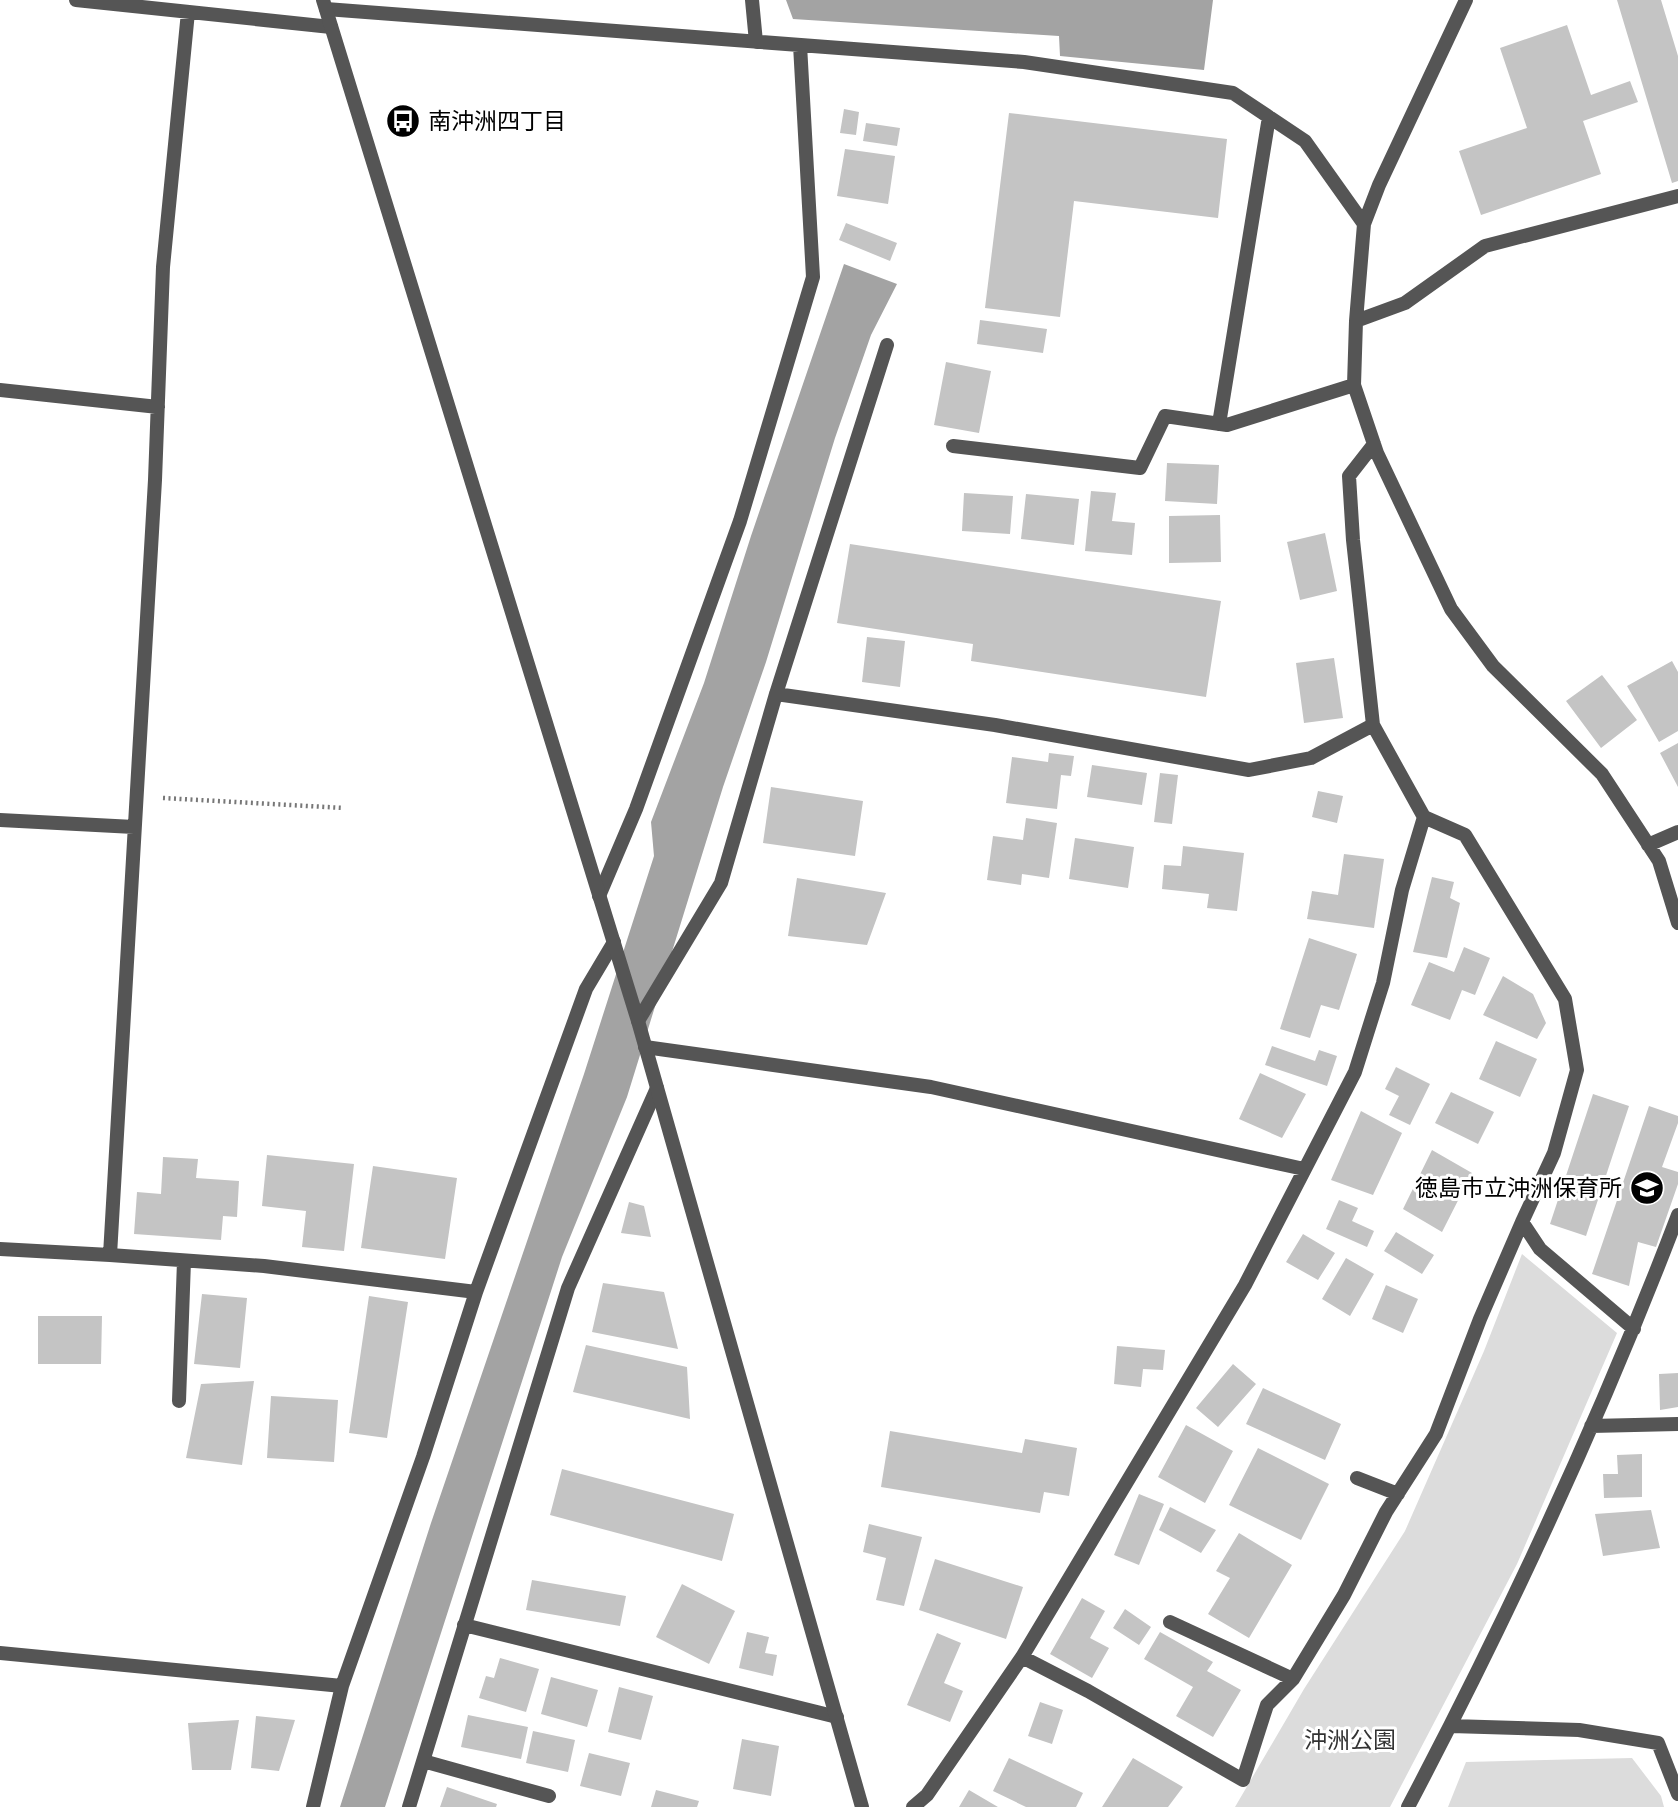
<svg xmlns="http://www.w3.org/2000/svg" width="1678" height="1807" viewBox="0 0 1678 1807" font-family="Ubuntu,'Noto Sans JP',sans-serif">
<rect width="100%" height="100%" fill="#fff"/>
<path fill="#dcdcdc" d="M 1522,1254 L 1617,1333 L 1517,1564 L 1390,1807 L 1235,1807 L 1304,1689 L 1405,1531 L 1484,1351 Z
M 1632,1758 L 1661,1796 L 1664,1807 L 1448,1807 L 1466,1762 Z"/>
<path fill="#a3a3a3" d="M 786,0 L 1213,0 L 1204,70 L 1060,56 L 1059,36 L 793,19 Z
M 844,264 L 897,284 L 871,335 L 835,438 L 766,662 L 723,787 L 627,1097 L 562,1257 L 385,1807 L 340,1807 L 431,1523 L 584,1074 L 654,856 L 651,822 L 704,683 L 751,536 Z"/>
<path fill="#c4c4c4" d="M 1617,0 L 1661,0 L 1678,56 L 1678,181 L 1672,183 Z
M 1567,25 L 1591,95 L 1630,81 L 1638,102 L 1583,121 L 1601,174 L 1481,215 L 1459,151 L 1527,128 L 1500,48 Z
M 844,109 L 859,112 L 856,135 L 840,133 Z
M 1009,113 L 1227,139 L 1218,218 L 1074,201 L 1060,317 L 985,308 Z
M 866,123 L 900,128 L 897,146 L 863,141 Z
M 845,149 L 895,156 L 888,204 L 837,196 Z
M 846,223 L 897,243 L 890,261 L 839,240 Z
M 980,320 L 1047,329 L 1043,353 L 977,344 Z
M 946,362 L 991,371 L 979,433 L 934,425 Z
M 1167,463 L 1219,465 L 1217,504 L 1165,501 Z
M 1091,491 L 1116,493 L 1112,521 L 1135,523 L 1132,555 L 1085,551 Z
M 964,493 L 1013,496 L 1010,534 L 962,531 Z
M 1026,494 L 1079,499 L 1074,545 L 1021,539 Z
M 1220,515 L 1221,562 L 1169,563 L 1169,516 Z
M 1325,533 L 1337,591 L 1300,600 L 1287,542 Z
M 850,544 L 1221,601 L 1206,697 L 971,661 L 973,644 L 837,623 Z
M 867,637 L 905,641 L 900,687 L 862,682 Z
M 1334,658 L 1343,718 L 1304,723 L 1296,663 Z
M 1672,661 L 1678,672 L 1678,731 L 1659,742 L 1627,686 Z
M 1602,675 L 1637,720 L 1601,748 L 1566,701 Z
M 1678,743 L 1678,787 L 1660,753 Z
M 1049,753 L 1074,756 L 1071,776 L 1061,775 L 1057,809 L 1006,803 L 1012,757 L 1048,762 Z
M 1092,765 L 1147,773 L 1142,805 L 1087,797 Z
M 1160,773 L 1178,775 L 1172,824 L 1154,822 Z
M 771,787 L 863,801 L 855,856 L 763,843 Z
M 1318,791 L 1343,796 L 1337,823 L 1312,817 Z
M 1026,818 L 1057,823 L 1049,878 L 1022,874 L 1021,885 L 987,880 L 993,836 L 1023,840 Z
M 1075,838 L 1134,847 L 1128,888 L 1069,879 Z
M 1183,846 L 1244,853 L 1237,911 L 1207,908 L 1209,894 L 1162,889 L 1164,865 L 1181,866 Z
M 1344,854 L 1384,859 L 1374,928 L 1307,919 L 1312,891 L 1338,895 Z
M 1432,877 L 1454,882 L 1450,898 L 1460,903 L 1447,958 L 1413,952 Z
M 797,878 L 886,893 L 867,945 L 788,936 Z
M 1309,938 L 1357,954 L 1339,1010 L 1321,1005 L 1310,1038 L 1280,1029 Z
M 1464,947 L 1490,958 L 1475,995 L 1462,990 L 1450,1020 L 1411,1005 L 1429,962 L 1454,972 Z
M 1503,976 L 1533,994 L 1546,1023 L 1537,1039 L 1483,1015 Z
M 1496,1041 L 1537,1059 L 1520,1097 L 1479,1079 Z
M 1272,1046 L 1315,1061 L 1319,1050 L 1337,1056 L 1327,1086 L 1265,1065 Z
M 1396,1067 L 1430,1084 L 1410,1125 L 1389,1115 L 1399,1096 L 1385,1089 Z
M 1260,1073 L 1306,1094 L 1282,1138 L 1239,1119 Z
M 1451,1092 L 1494,1112 L 1478,1144 L 1435,1123 Z
M 1593,1094 L 1629,1106 L 1586,1236 L 1550,1224 Z
M 1649,1106 L 1678,1116 L 1678,1123 L 1662,1167 L 1678,1172 L 1678,1184 L 1656,1247 L 1638,1242 L 1629,1286 L 1592,1274 Z
M 1361,1111 L 1402,1133 L 1373,1195 L 1331,1180 Z
M 1432,1150 L 1472,1173 L 1442,1232 L 1403,1209 Z
M 267,1155 L 354,1164 L 344,1251 L 302,1247 L 306,1211 L 262,1206 Z
M 163,1157 L 198,1159 L 196,1178 L 239,1181 L 237,1217 L 223,1216 L 221,1240 L 134,1234 L 137,1192 L 161,1194 Z
M 373,1166 L 457,1178 L 445,1259 L 361,1248 Z
M 1339,1200 L 1358,1208 L 1352,1221 L 1374,1231 L 1367,1247 L 1326,1229 Z
M 629,1202 L 644,1206 L 651,1237 L 621,1233 Z
M 1396,1232 L 1434,1255 L 1422,1274 L 1384,1251 Z
M 1303,1234 L 1335,1253 L 1318,1280 L 1286,1262 Z
M 1346,1258 L 1374,1274 L 1350,1316 L 1322,1299 Z
M 603,1283 L 664,1292 L 678,1349 L 592,1332 Z
M 1386,1285 L 1418,1299 L 1403,1333 L 1372,1319 Z
M 202,1294 L 247,1298 L 240,1368 L 194,1364 Z
M 369,1296 L 408,1302 L 387,1438 L 349,1433 Z
M 38,1316 L 102,1316 L 101,1364 L 38,1364 Z
M 586,1345 L 687,1367 L 690,1419 L 573,1392 Z
M 1117,1346 L 1165,1350 L 1163,1370 L 1143,1369 L 1141,1387 L 1114,1384 Z
M 1233,1364 L 1256,1384 L 1218,1427 L 1196,1408 Z
M 1678,1373 L 1678,1407 L 1660,1410 L 1659,1374 Z
M 254,1381 L 242,1465 L 186,1458 L 201,1384 Z
M 1263,1388 L 1341,1424 L 1325,1460 L 1246,1424 Z
M 271,1396 L 338,1400 L 334,1462 L 267,1458 Z
M 1186,1425 L 1233,1451 L 1205,1503 L 1158,1477 Z
M 890,1431 L 1022,1453 L 1025,1439 L 1077,1448 L 1069,1496 L 1044,1492 L 1040,1513 L 881,1487 Z
M 1258,1448 L 1329,1484 L 1301,1540 L 1229,1505 Z
M 1642,1454 L 1642,1497 L 1604,1498 L 1603,1474 L 1618,1474 L 1617,1455 Z
M 562,1469 L 734,1514 L 722,1561 L 550,1515 Z
M 1139,1494 L 1164,1504 L 1139,1565 L 1114,1555 Z
M 1170,1507 L 1216,1530 L 1201,1553 L 1159,1530 Z
M 1651,1510 L 1660,1548 L 1603,1556 L 1595,1514 Z
M 869,1524 L 922,1537 L 904,1606 L 876,1600 L 886,1558 L 863,1552 Z
M 1239,1533 L 1292,1565 L 1249,1638 L 1208,1614 L 1230,1578 L 1216,1571 Z
M 935,1559 L 1023,1587 L 1006,1639 L 919,1610 Z
M 532,1580 L 626,1596 L 620,1626 L 526,1610 Z
M 682,1584 L 735,1611 L 709,1664 L 656,1637 Z
M 1082,1598 L 1105,1611 L 1090,1638 L 1109,1648 L 1092,1678 L 1050,1654 Z
M 1125,1609 L 1151,1627 L 1139,1645 L 1113,1628 Z
M 747,1632 L 769,1637 L 765,1653 L 777,1655 L 773,1676 L 739,1668 Z
M 1160,1632 L 1213,1662 L 1207,1671 L 1241,1690 L 1213,1737 L 1176,1716 L 1193,1687 L 1144,1659 Z
M 937,1633 L 961,1643 L 944,1683 L 963,1691 L 950,1722 L 907,1705 Z
M 500,1658 L 539,1669 L 526,1712 L 479,1698 L 486,1676 L 494,1678 Z
M 551,1677 L 598,1690 L 587,1727 L 541,1714 Z
M 619,1687 L 653,1696 L 641,1740 L 608,1732 Z
M 1040,1702 L 1063,1710 L 1052,1744 L 1028,1736 Z
M 468,1715 L 528,1727 L 521,1759 L 461,1747 Z
M 256,1716 L 295,1720 L 279,1771 L 251,1768 Z
M 239,1720 L 231,1770 L 192,1770 L 188,1723 Z
M 533,1731 L 575,1740 L 568,1772 L 526,1763 Z
M 742,1739 L 779,1746 L 771,1796 L 733,1789 Z
M 589,1753 L 630,1763 L 621,1796 L 580,1786 Z
M 1009,1758 L 1083,1793 L 1076,1807 L 1026,1807 L 993,1791 Z
M 1133,1758 L 1183,1787 L 1168,1807 L 1102,1807 Z
M 447,1787 L 497,1804 L 496,1807 L 440,1807 Z
M 656,1790 L 699,1801 L 697,1807 L 651,1807 Z
M 969,1790 L 998,1807 L 959,1807 Z"/>
<g fill="none" stroke-linecap="round" stroke-linejoin="round">
<path stroke="#777" stroke-width="4.5" stroke-dasharray="2 3.5" stroke-linecap="butt" d="M 163,798 L 344,808"/>
<path stroke="#555" stroke-width="14" d="M 76,0 L 331,27
M 752,0 L 756,42
M 1466,0 L 1379,185 L 1364,224 L 1356,321 L 1354,385 L 1377,453 L 1451,609 L 1493,666 L 1602,774 L 1659,861 L 1678,923
M 326,9 L 1024,62 L 1233,93 L 1305,141 L 1364,224
M 1356,321 L 1405,303 L 1485,246 L 1678,196
M 0,390 L 158,407
M 1219,424 L 1269,117
M 953,446 L 1140,468 L 1165,416 L 1227,425 L 1354,385
M 776,694 L 995,725 L 1249,770 L 1311,758 L 1373,725 L 1353,540 L 1349,476 L 1374,444
M 1373,725 L 1424,817 L 1465,835 L 1565,999 L 1577,1070 L 1554,1153 L 1522,1222 L 1540,1249 L 1634,1329
M 0,820 L 134,827
M 1648,845 L 1678,832
M 599,896 L 636,809 L 740,521 L 813,277 L 800,45
M 638,1021 L 721,883 L 776,694 L 887,345
M 645,1047 L 931,1087 L 1304,1169
M 0,1249 L 110,1255 L 155,480 L 163,267 L 188,12
M 110,1255 L 264,1266 L 476,1292
M 179,1401 L 184,1261
M 1591,1426 L 1678,1424
M 1357,1478 L 1398,1494
M 1170,1622 L 1293,1679
M 464,1625 L 837,1717
M 0,1653 L 342,1686
M 1022,1657 L 1088,1691 L 1243,1780 L 1267,1705 L 1293,1679 L 1344,1595 L 1386,1512 L 1436,1434 L 1480,1319 L 1522,1222
M 1451,1726 L 1579,1730 L 1658,1743 L 1678,1794
M 423,1761 L 549,1796
M 313,1807 L 342,1686 L 423,1457 L 476,1292 L 586,989 L 614,942
M 409,1807 L 568,1288 L 657,1088
M 913,1807 L 927,1795 L 1022,1657 L 1245,1285 L 1355,1072 L 1383,983 L 1402,890 L 1424,817
M 1408,1807 C 1509,1615 1601,1417 1678,1215"/>
<path stroke="#555" stroke-width="14" d="M 323,0 L 638,1021 L 862,1807"/>
</g>
<defs>
<g id="bus-disc" transform="scale(1.75)"><circle r="9.5" fill="#000" stroke="#fff"/><path d="M-5-6H5V4H4V6H2V4H-2V6H-4V4H-5ZM-3.5-4V0h7V-4ZM-3.5 1.2v1.5H-2V1.2ZM2 1.2v1.5H3.5V1.2Z" fill="#fff"/></g>
<g id="school-disc" transform="scale(1.75)"><circle r="9.5" fill="#000" stroke="#fff"/><path d="M0-5L7-2L0 1L-7-2ZM-4 1L0 2.5L4 1V4Q0 6-4 4Z" fill="#fff"/></g>
</defs>
<g fill-rule="evenodd">
<use href="#bus-disc" x="403" y="121"/>
<use href="#school-disc" x="1647" y="1188"/>
</g>
<g text-anchor="middle" stroke-width="6" stroke-linejoin="round" paint-order="stroke">
<g font-size="23" fill="#000" stroke="#fff" text-anchor="start">
<text x="428" y="129">南沖洲四丁目</text>
<text x="1622" y="1196" text-anchor="end">徳島市立沖洲保育所</text>
</g>
<g font-size="23" fill="#333" stroke="#fff">
<text x="1350" y="1748">沖洲公園</text>
</g>
</g>
</svg>
